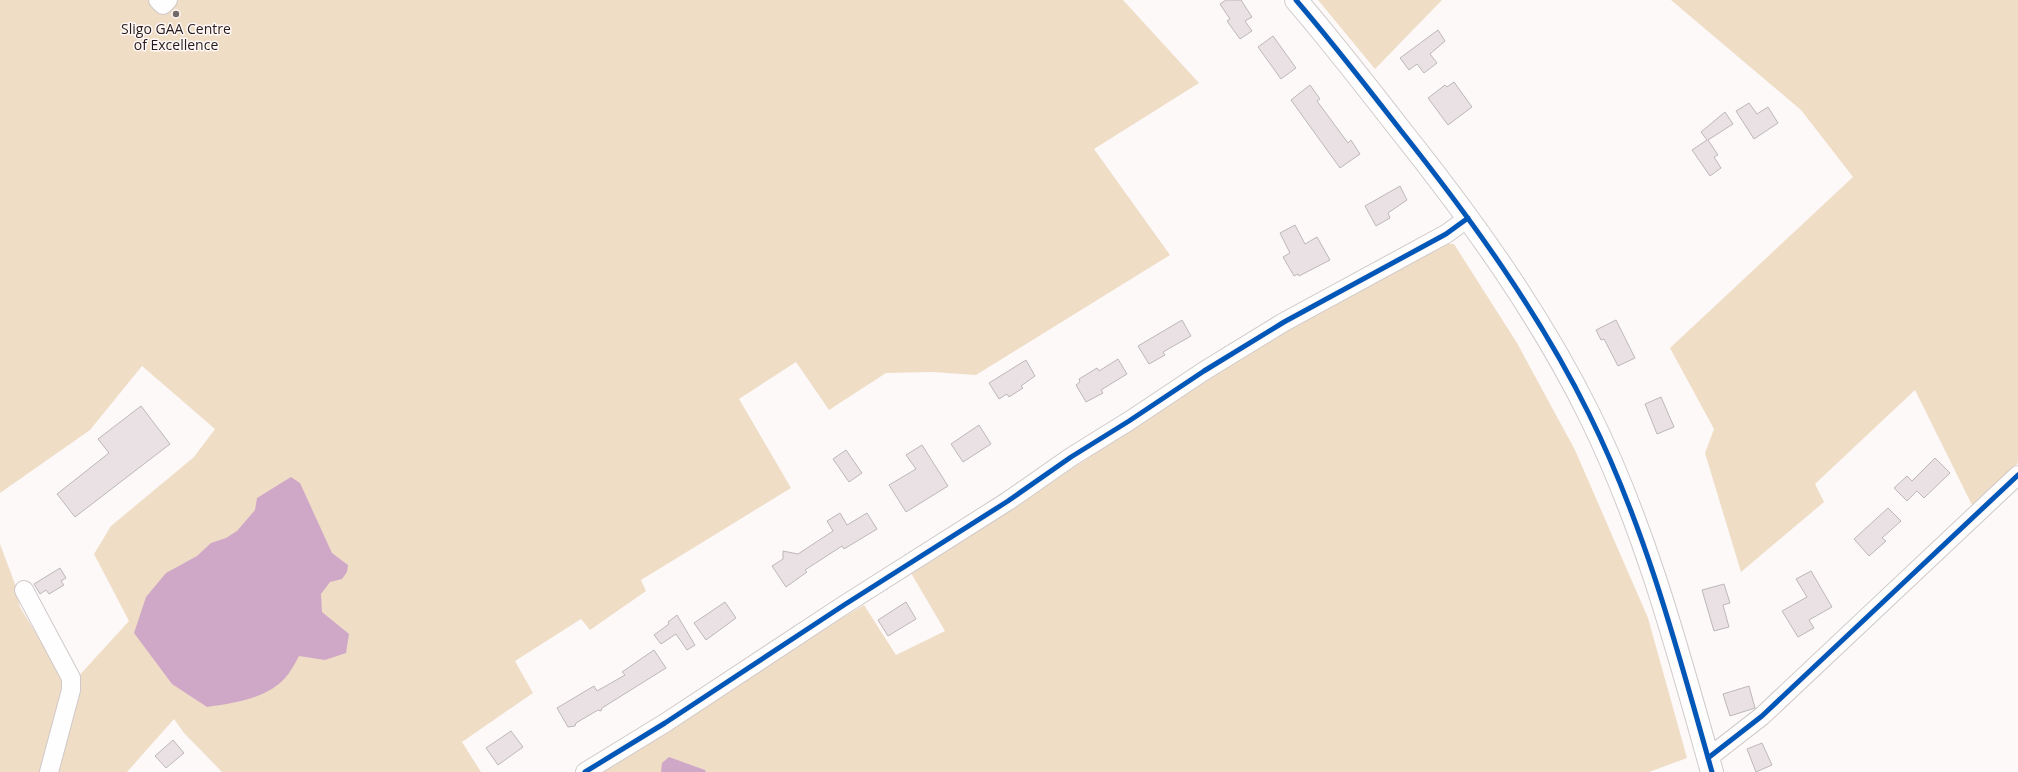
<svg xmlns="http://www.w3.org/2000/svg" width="2018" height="772" viewBox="0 0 2018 772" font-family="'Open Sans',sans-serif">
<rect width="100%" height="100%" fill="#fdf9f9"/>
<path fill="#efddc6" d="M 0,0 L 1123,0 L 1199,83 L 1094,149 L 1170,255 L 976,375 L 932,372 L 886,373 L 829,410 L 796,362 L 739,399 L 791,488 L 641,580 L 646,591 L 590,630 L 581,619 L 515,661 L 533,693 L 462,742 L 481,772 L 222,772 L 184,733 L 174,719 L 127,772 L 54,772 L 76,679 L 129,621 L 94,554 L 111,526 L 194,457 L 215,429 L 142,366 L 90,430 L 0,493 Z
M 1318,0 L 1442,0 L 1375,69 Z
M 1671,0 L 2018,0 L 2018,463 L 1973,507 L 1915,390 L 1815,484 L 1824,502 L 1741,572 L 1705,453 L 1714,429 L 1670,348 L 1853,177 L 1801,110 Z
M 1445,244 L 1454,244 L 1517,343 L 1575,450 L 1648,618 L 1687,758 L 1649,772 L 598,772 L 782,653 L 864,605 L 896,655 L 945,631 L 911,573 L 1287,329 Z
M 0,544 L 15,584 L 20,607 L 61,675 L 65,689 L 43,772 L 0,772 Z"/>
<path fill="#cfa8c8" d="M 291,477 L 300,483 L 332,553 L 348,565 L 347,572 L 342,579 L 330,582 L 321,594 L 322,612 L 349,634 L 346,653 L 325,660 L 299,656 C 295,663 291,671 286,677 C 267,699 234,703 207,707 L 172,684 L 134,633 L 146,597 L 166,573 L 197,556 L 211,543 L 226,538 L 237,531 L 255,510 L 257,498 Z
M 669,757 L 705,770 L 706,772 L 661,772 L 662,763 Z"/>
<path fill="#e9e1e4" stroke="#beb7b9" d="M 1226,0 L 1241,0 L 1252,17 L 1245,21 L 1252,31 L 1240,39 L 1227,21 L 1230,19 L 1220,4 Z
M 1438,30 L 1445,41 L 1430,54 L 1437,63 L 1424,73 L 1417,64 L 1409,70 L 1400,58 Z
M 1273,36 L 1296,68 L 1281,79 L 1258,47 Z
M 1454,82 L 1472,107 L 1448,125 L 1428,98 L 1445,85 L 1447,87 Z
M 1310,85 L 1320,99 L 1317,101 L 1348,143 L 1351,140 L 1360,154 L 1340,168 L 1291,100 Z
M 1749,103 L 1757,114 L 1768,107 L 1778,123 L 1754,139 L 1736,111 Z
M 1725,112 L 1733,124 L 1708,140 L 1718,155 L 1714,157 L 1721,168 L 1710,176 L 1692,150 L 1707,140 L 1701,132 Z
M 1400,186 L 1407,200 L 1388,213 L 1390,218 L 1376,226 L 1365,206 Z
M 1295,225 L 1305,244 L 1317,237 L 1330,260 L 1299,276 L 1298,274 L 1294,276 L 1283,257 L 1290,253 L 1280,233 Z
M 1182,320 L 1191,336 L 1163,352 L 1165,355 L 1149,364 L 1138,346 Z
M 1616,320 L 1635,358 L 1618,366 L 1604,339 L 1601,340 L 1596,330 Z
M 1118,359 L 1127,374 L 1101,390 L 1103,393 L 1086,402 L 1076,385 L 1080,382 L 1079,379 L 1097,368 L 1099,371 Z
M 1026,360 L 1035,376 L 1021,386 L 1023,388 L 1009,397 L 1007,394 L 999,399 L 989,383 Z
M 1661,397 L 1674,427 L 1657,434 L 1645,404 Z
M 141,406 L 170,444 L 75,517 L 57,494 L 109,453 L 98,439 Z
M 979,425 L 991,444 L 963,462 L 951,444 Z
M 922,445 L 948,486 L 906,512 L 889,485 L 916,469 L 906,455 Z
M 846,450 L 862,473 L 849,482 L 833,459 Z
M 1935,458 L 1950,473 L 1924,498 L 1917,491 L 1907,501 L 1894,488 L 1907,476 L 1912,481 Z
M 1888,508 L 1901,521 L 1882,538 L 1886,541 L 1869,556 L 1854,539 Z
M 840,513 L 847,525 L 867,513 L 877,529 L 844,549 L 842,546 L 805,570 L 807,572 L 786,587 L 772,566 L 783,559 L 783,551 L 798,554 L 833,531 L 827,521 Z
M 60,568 L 66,578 L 61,581 L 64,585 L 49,594 L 46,590 L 40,594 L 34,584 Z
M 1811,571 L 1832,607 L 1809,620 L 1814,628 L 1798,637 L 1782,611 L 1807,597 L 1796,579 Z
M 1724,584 L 1730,603 L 1723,605 L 1729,627 L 1714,631 L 1702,590 Z
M 725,602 L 736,618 L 706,640 L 694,623 Z
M 906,602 L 916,619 L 888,636 L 878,620 Z
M 677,615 L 695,645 L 687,650 L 676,634 L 661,644 L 654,635 L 669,624 L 668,622 Z
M 654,650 L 666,668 L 602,708 L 601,711 L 598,710 L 576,723 L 575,726 L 568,727 L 557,708 L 594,686 L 597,691 L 625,675 L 622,672 Z
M 1749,686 L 1755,708 L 1730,716 L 1723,694 Z
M 511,731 L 523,747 L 498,765 L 486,748 Z
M 173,740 L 184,753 L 166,768 L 155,756 Z
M 1762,743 L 1772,765 L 1756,772 L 1747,749 Z"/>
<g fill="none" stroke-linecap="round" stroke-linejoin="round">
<g stroke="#d0c9c9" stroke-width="20">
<path id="minor" d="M 158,0 L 163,5 L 168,0
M 24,590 L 71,678 L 71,690 L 49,772
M 1708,758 L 1762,716 L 2018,475
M 585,772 L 665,723 L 844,605 L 1008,501 L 1071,457 L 1129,421 L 1204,371 L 1284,322 L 1446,234 L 1468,218"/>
</g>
<g stroke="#d0c9c9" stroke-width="24">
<path id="major" d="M 1296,0 C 1333,43 1367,87 1402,132 C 1472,220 1539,313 1589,414 C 1645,527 1678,651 1712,772"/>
</g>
<use href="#minor" stroke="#fffefe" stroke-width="18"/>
<use href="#major" stroke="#fffefe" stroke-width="22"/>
<g stroke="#fff8f7" stroke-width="8">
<path id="cycleway" d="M 1296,0 C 1333,43 1367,87 1402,132 C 1472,220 1539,313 1589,414 C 1645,527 1678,651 1712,772
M 1708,758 L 1762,716 L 2018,475
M 585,772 L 665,723 L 844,605 L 1008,501 L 1071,457 L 1129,421 L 1204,371 L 1284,322 L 1446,234 L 1468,218"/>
</g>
<use href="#cycleway" stroke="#0057b8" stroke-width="5"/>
</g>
<circle fill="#716968" stroke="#fff8f7" stroke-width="1.5" cx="176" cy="14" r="4"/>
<g text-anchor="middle" stroke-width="3" stroke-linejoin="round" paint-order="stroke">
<g font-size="14" fill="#261b1a" stroke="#fff8f7">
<text x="176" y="34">Sligo GAA Centre<tspan x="176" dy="16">of Excellence</tspan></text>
</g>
</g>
</svg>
